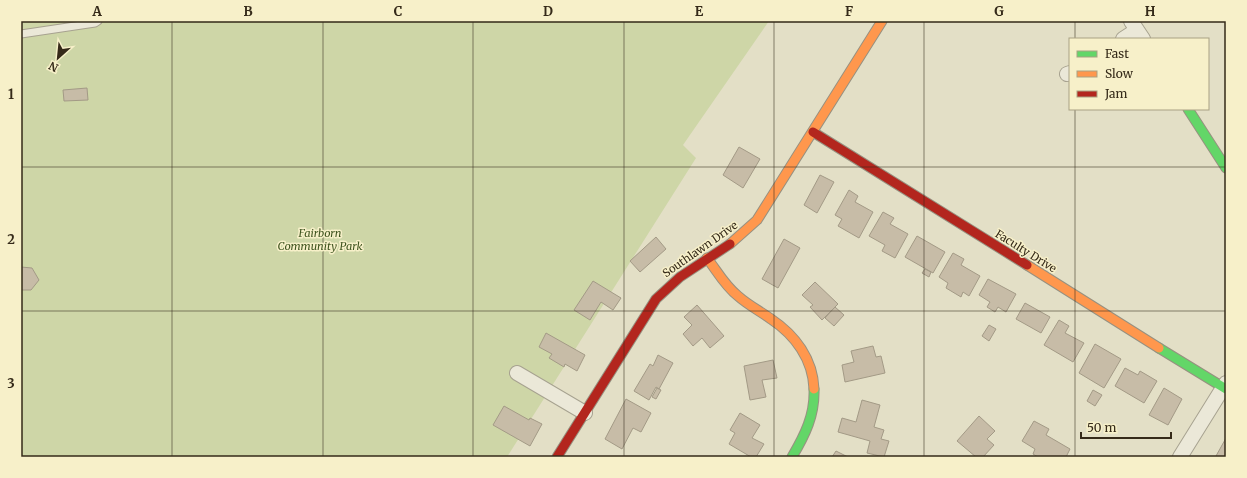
<svg xmlns="http://www.w3.org/2000/svg" width="1247" height="478" viewBox="0 0 1247 478" font-family="Merriweather,serif">
<rect width="100%" height="100%" fill="#e3dfc6"/>
<path fill="#ced6a7" d="M 21,21 L 769,21 L 683,145 L 696,158 L 507,457 L 21,457 Z"/>
<path fill="#c7bca7" stroke="#a39a86" d="M 87,88 L 88,100 L 64,101 L 63,90 Z
M 739,147 L 760,159 L 743,188 L 723,175 Z
M 820,175 L 834,182 L 817,213 L 804,205 Z
M 849,190 L 858,196 L 855,202 L 873,212 L 859,238 L 838,226 L 842,219 L 835,215 Z
M 883,212 L 894,218 L 890,224 L 908,234 L 895,258 L 882,251 L 885,245 L 869,236 Z
M 917,236 L 945,252 L 933,273 L 905,257 Z
M 656,237 L 666,249 L 640,272 L 630,261 Z
M 784,239 L 800,248 L 778,288 L 762,279 Z
M 953,253 L 964,259 L 961,265 L 980,276 L 969,296 L 963,292 L 961,297 L 946,288 L 948,283 L 939,277 Z
M 21,267 L 32,268 L 39,280 L 31,290 L 21,290 Z
M 925,269 L 931,272 L 929,277 L 922,273 Z
M 988,279 L 1016,294 L 1006,312 L 998,307 L 995,312 L 987,307 L 990,302 L 979,295 Z
M 593,281 L 621,298 L 613,310 L 601,302 L 590,320 L 574,310 Z
M 815,282 L 838,304 L 822,320 L 810,307 L 813,305 L 802,295 Z
M 1025,303 L 1050,317 L 1041,333 L 1016,319 Z
M 697,305 L 724,336 L 710,348 L 702,338 L 693,346 L 683,334 L 692,325 L 684,317 Z
M 835,307 L 844,315 L 834,326 L 825,318 Z
M 1059,320 L 1069,326 L 1065,333 L 1084,343 L 1073,362 L 1044,345 Z
M 989,325 L 996,329 L 989,341 L 982,336 Z
M 546,333 L 585,355 L 577,371 L 565,364 L 564,367 L 549,358 L 552,354 L 539,347 Z
M 1095,344 L 1121,359 L 1104,388 L 1079,373 Z
M 873,346 L 876,357 L 881,356 L 885,373 L 845,382 L 842,365 L 854,362 L 851,351 Z
M 658,355 L 673,363 L 659,389 L 656,387 L 649,400 L 634,391 L 650,364 L 653,366 Z
M 773,360 L 777,378 L 762,380 L 766,397 L 750,400 L 744,366 Z
M 1125,368 L 1138,375 L 1140,371 L 1157,381 L 1144,403 L 1115,386 Z
M 657,388 L 661,390 L 656,399 L 652,397 Z
M 1164,388 L 1182,399 L 1168,425 L 1149,415 Z
M 1093,390 L 1102,395 L 1095,406 L 1087,401 Z
M 626,399 L 651,413 L 641,432 L 633,428 L 622,449 L 605,439 Z
M 862,400 L 880,405 L 874,427 L 884,430 L 881,439 L 889,441 L 884,457 L 867,453 L 870,441 L 838,432 L 842,418 L 856,422 Z
M 504,406 L 529,420 L 530,418 L 542,424 L 530,446 L 493,425 Z
M 740,413 L 760,425 L 752,438 L 764,444 L 756,457 L 751,457 L 729,444 L 735,433 L 730,430 Z
M 979,416 L 995,431 L 987,439 L 994,445 L 983,457 L 976,457 L 957,441 Z
M 1034,421 L 1049,429 L 1046,435 L 1070,449 L 1066,457 L 1038,457 L 1033,454 L 1035,449 L 1022,441 Z
M 1226,438 L 1226,457 L 1218,457 L 1216,456 Z
M 836,451 L 848,457 L 832,457 Z"/>
<g fill="none" stroke-linecap="round" stroke-linejoin="round">
<g stroke="#a7a290" stroke-width="9">
<path id="lane" d="M 21,34 L 95,23 L 98,21"/>
</g>
<g stroke="#a7a290" stroke-width="16">
<path id="street" d="M 1131,21 L 1143,39
M 1123,39 L 1137,30
M 1067,74 L 1070,73
M 517,373 L 585,413
M 1180,457 L 1226,383"/>
</g>
<g stroke="#979180" stroke-width="11">
<path id="fast" d="M 1188,109 L 1226,168
M 1159,348 L 1226,389
M 792,457 C 805,435 815,415 814,389"/>
</g>
<g stroke="#979180" stroke-width="11">
<path id="slow" d="M 730,244 L 757,220 L 882,21
M 707,258 C 717,271 725,286 738,296 C 748,305 760,311 771,319 C 795,335 813,359 814,389
M 1027,265 L 1159,348"/>
</g>
<g stroke="#979180" stroke-width="11">
<path id="jam" d="M 813,132 L 1027,265
M 557,457 L 656,299 L 680,277 L 730,244"/>
</g>
<use href="#lane" stroke="#ebe8d8" stroke-width="7"/>
<use href="#street" stroke="#ebe8d8" stroke-width="14"/>
<use href="#fast" stroke="#63d668" stroke-width="9"/>
<use href="#slow" stroke="#ff974d" stroke-width="9"/>
<use href="#jam" stroke="#b3261e" stroke-width="9"/>
</g>
<path fill="none" stroke="#352a19" stroke-width="1" stroke-opacity="0.55" d="M 172,21 L 172,457M 323,21 L 323,457M 473,21 L 473,457M 624,21 L 624,457M 774,21 L 774,457M 924,21 L 924,457M 1075,21 L 1075,39M 1075,109 L 1075,457M 21,167 L 1226,167M 21,311 L 1226,311"/>
<g text-anchor="middle" stroke-width="3" stroke-linejoin="round" paint-order="stroke">
<g font-size="11" font-style="italic" fill="#3e531e" stroke="#f7f0c9">
<text x="320" y="237">Fairborn<tspan x="320" dy="13">Community Park</tspan></text>
</g>
<g font-size="11" fill="#352a19" stroke="#f7f0c9">
<text transform="translate(700 249) rotate(-35)" y="4">Southlawn Drive</text>
<text transform="translate(1026 251) rotate(32)" y="4">Faculty Drive</text>
</g>
</g>
<rect width="1247" height="478" fill="none" stroke="#f7f0c9" stroke-width="44"/>
<rect x="1069" y="38" width="140" height="72" fill="#f7f0c9" stroke="#a9a183"/>
<rect x="1077" y="51" width="20" height="6" fill="#63d668" stroke="#a9a183"/>
<text x="1105" y="58" font-size="12" fill="#352a19">Fast</text>
<rect x="1077" y="71" width="20" height="6" fill="#ff974d" stroke="#a9a183"/>
<text x="1105" y="78" font-size="12" fill="#352a19">Slow</text>
<rect x="1077" y="91" width="20" height="6" fill="#b3261e" stroke="#a9a183"/>
<text x="1105" y="98" font-size="12" fill="#352a19">Jam</text>
<g transform="translate(58 58) rotate(207)" stroke="#f7f0c9" stroke-width="3" paint-order="stroke">
<path d="M0-3L7 15L0 10L-7 15Z" fill="#352a19"/>
<text y="-6" font-size="11" font-weight="bold" text-anchor="middle" fill="#352a19">N</text>
</g>
<path d="M1081 432v6h90v-6" fill="none" stroke="#352a19" stroke-width="2"/>
<text x="1087" y="432" font-size="12" fill="#352a19" stroke="#f7f0c9" stroke-width="3" paint-order="stroke">50 m</text>
<rect x="22" y="22" width="1203" height="434" fill="none" stroke="#352a19" stroke-width="1.5"/>
<g font-size="13" text-anchor="middle" font-weight="bold" fill="#352a19">
<text x="97" y="16">A</text>
<text x="248" y="16">B</text>
<text x="398" y="16">C</text>
<text x="548" y="16">D</text>
<text x="699" y="16">E</text>
<text x="849" y="16">F</text>
<text x="999" y="16">G</text>
<text x="1150" y="16">H</text>
<text x="11" y="99">1</text>
<text x="11" y="244">2</text>
<text x="11" y="388">3</text>
</g>
</svg>
